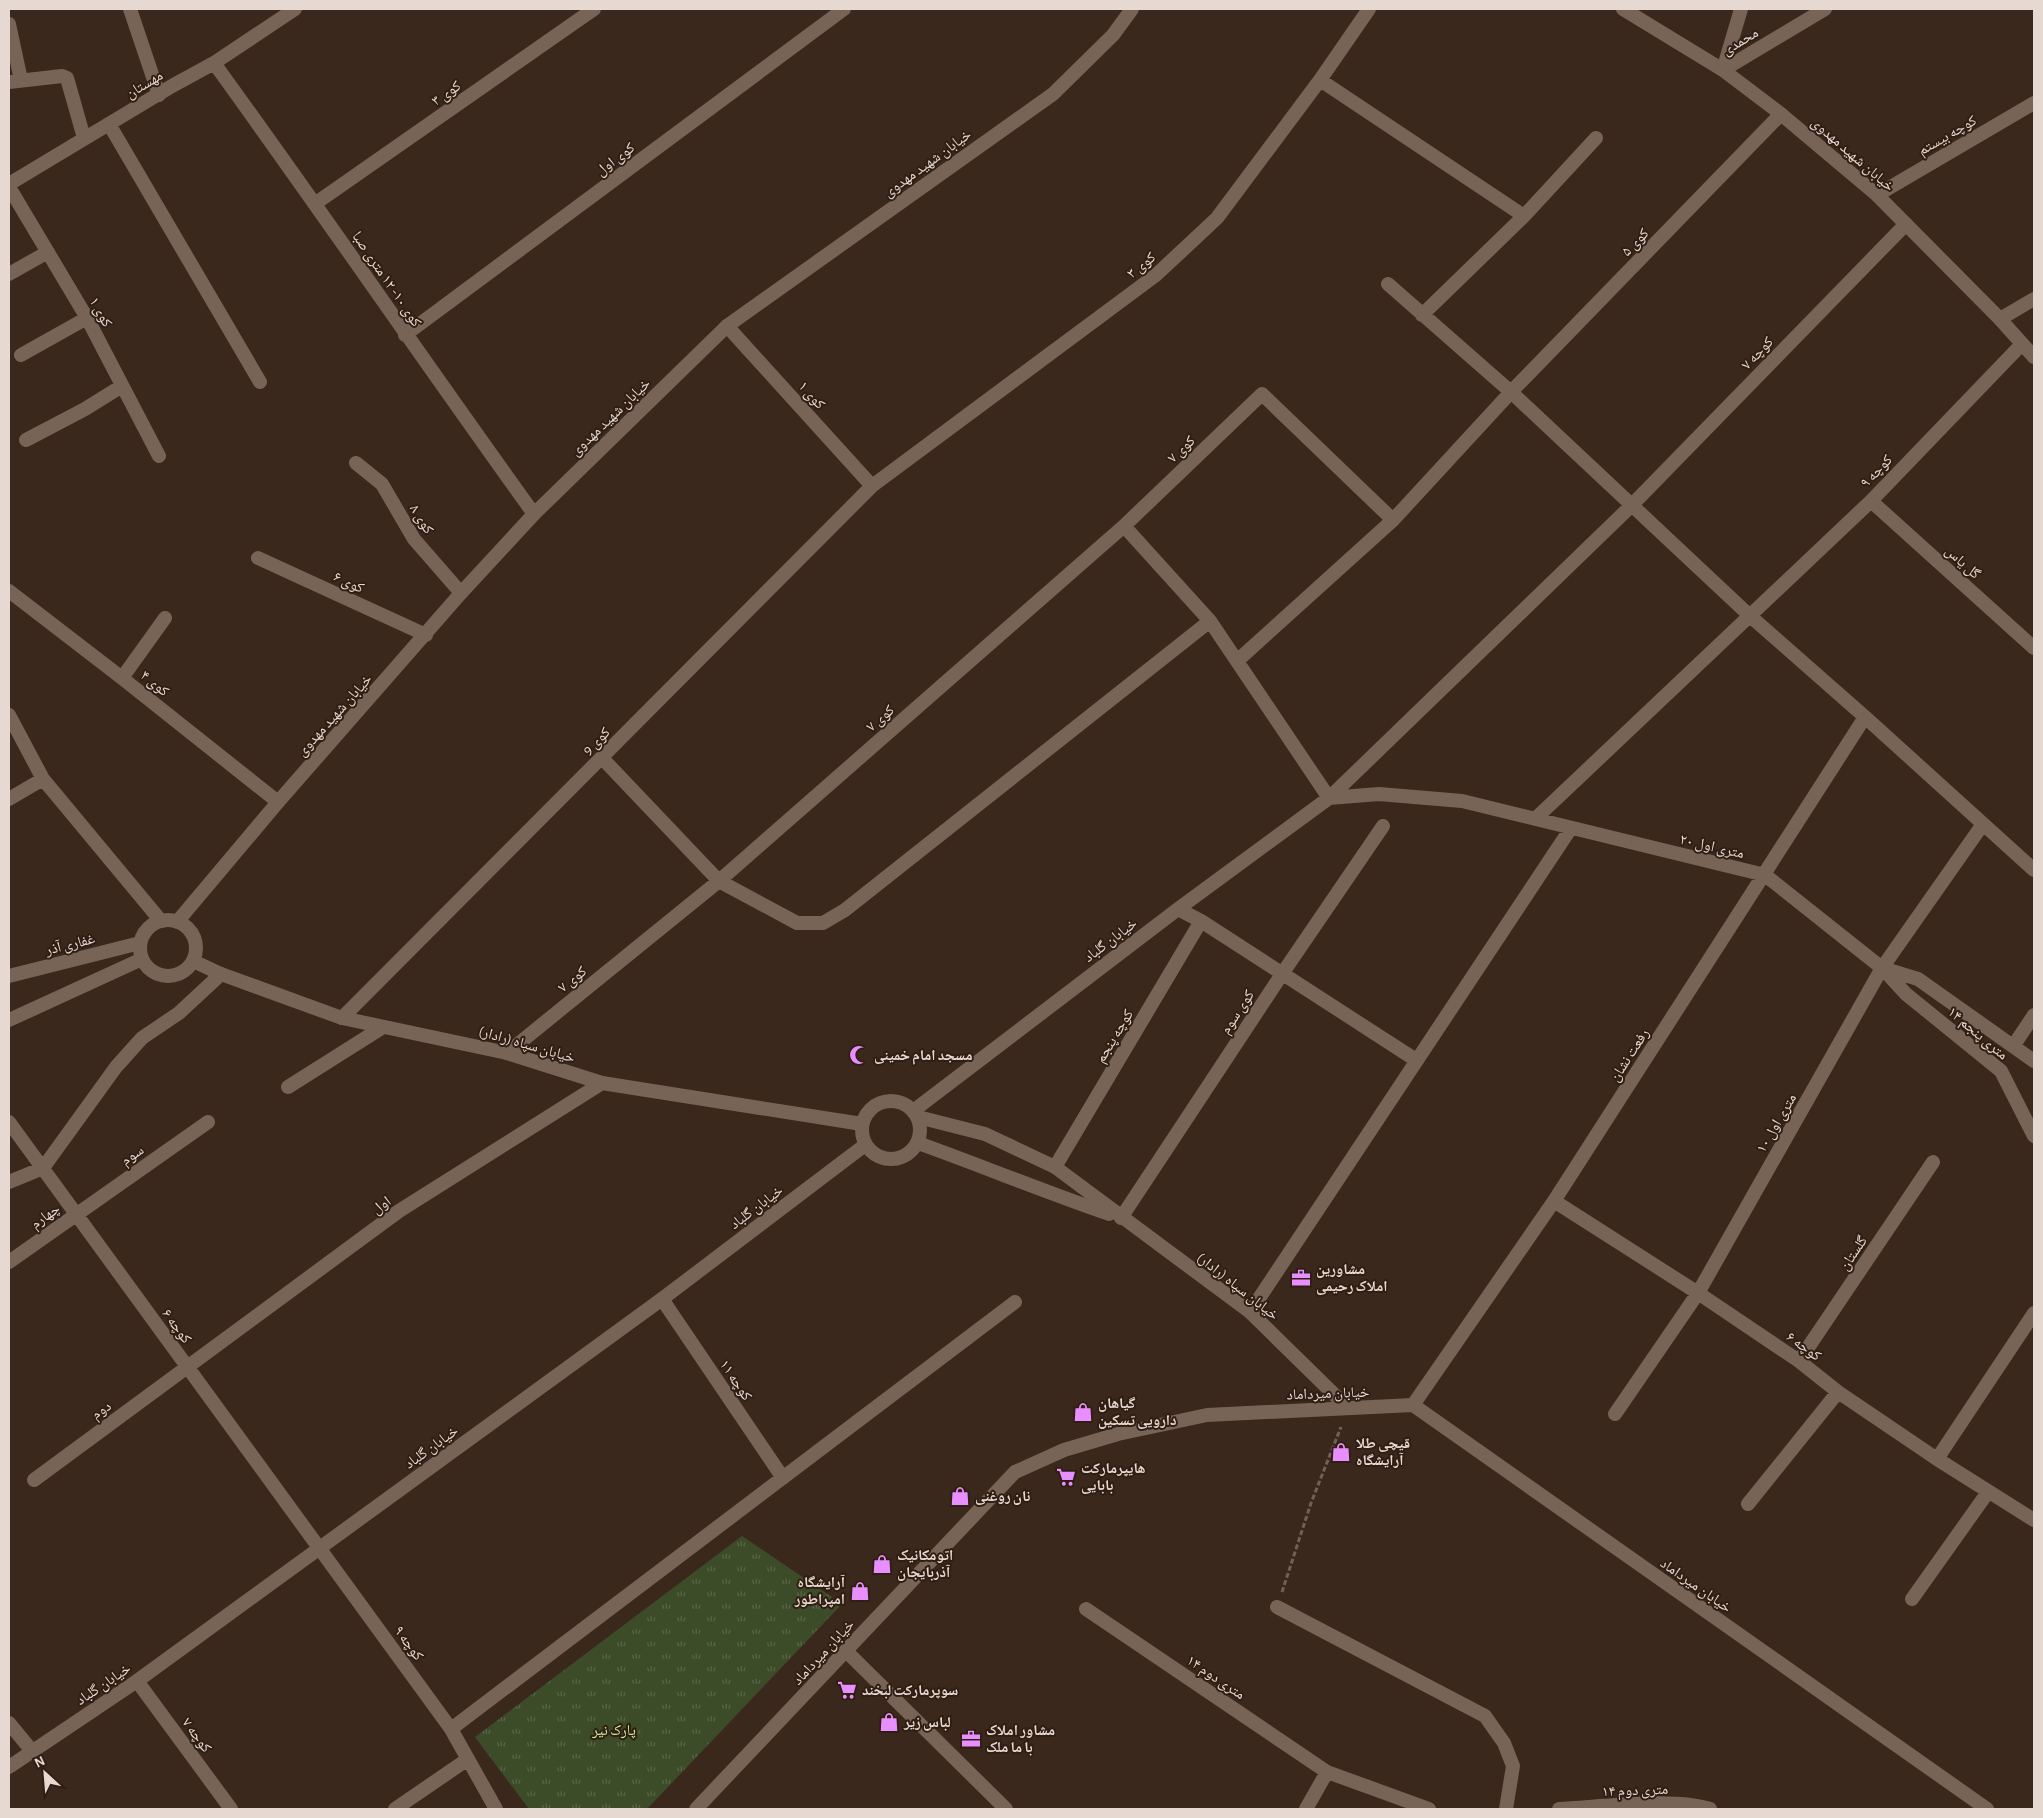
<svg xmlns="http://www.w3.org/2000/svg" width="2043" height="1818" viewBox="0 0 2043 1818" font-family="'Alegreya Sans','Noto Naskh Arabic',sans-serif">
<defs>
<pattern id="park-tufts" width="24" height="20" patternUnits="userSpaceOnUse" patternTransform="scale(1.25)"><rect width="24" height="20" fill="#3c4c29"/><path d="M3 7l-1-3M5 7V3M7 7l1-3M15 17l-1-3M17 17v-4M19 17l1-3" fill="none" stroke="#586547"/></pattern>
</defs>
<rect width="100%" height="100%" fill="#3a281d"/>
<path fill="url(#park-tufts)" d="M 742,1536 L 842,1604 L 647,1809 L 529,1809 L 475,1737 Z"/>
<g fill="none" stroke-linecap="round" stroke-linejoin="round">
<path stroke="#706057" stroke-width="3" stroke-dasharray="5 2.5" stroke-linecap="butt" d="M 1282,1592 L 1311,1503 L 1341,1427"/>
<path stroke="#786357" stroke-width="14" d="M 130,9 L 159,95
M 9,24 L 21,80
M 214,63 C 322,212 426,364 534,514
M 1723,70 L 1825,9
M 1723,70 L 1741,9
M 1320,80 L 1524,216
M 9,82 L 62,76 L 67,78 L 84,138
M 109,124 L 260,382
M 9,184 L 172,86 L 214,63 L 295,9
M 9,187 L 87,318 L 159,456
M 1877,195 L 2034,103
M 316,203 L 594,9
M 9,274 L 48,252
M 1388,284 L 1511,392 L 1749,615 L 1865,717 L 2034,870
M 1422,315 L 1524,216 L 1596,138
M 2000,319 L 2034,299
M 727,326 L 872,486
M 405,335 L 844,9
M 21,355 L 87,318
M 26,440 L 85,409 L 122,386
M 356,463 L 382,484 L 414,539 L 461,593
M 1871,501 L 2034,648
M 1124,526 L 1210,621 L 1329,798
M 258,558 L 426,635
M 9,591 L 122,678 L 278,802
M 1237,661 L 1393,520 L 1511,392 L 1781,114
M 122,678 L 165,618
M 9,715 L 43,779 L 161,921
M 602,758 L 719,881 L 797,923 L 823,923 L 845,910 L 1210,621
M 1329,798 L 1379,794 L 1462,801 L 1765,875 L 1882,968 L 1918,979 L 2034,1061
M 9,799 L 43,779
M 1535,819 L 1871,501 L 2022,344
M 1178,909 L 1201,921 L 1416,1060
M 1883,969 L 1906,994 L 2001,1071 L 2034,1136
M 342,1018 L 872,486 L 1156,275 L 1217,218 L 1320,80 L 1369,9
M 2014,1045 L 2034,1015
M 507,1053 L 719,881 L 1124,526 L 1262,394 L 1393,520
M 288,1087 L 383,1027
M 913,1111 L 1178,909 L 1329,798 L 1631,506 L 1906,224
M 9,1122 L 451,1729 L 496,1809
M 1055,1167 L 1201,921
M 9,1182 L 43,1168 L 116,1067 L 142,1038 L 179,1013 L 221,974
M 1554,1201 L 1698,1293 L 1799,1361 L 1838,1392 L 1937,1459 L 2034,1520
M 1121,1218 L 1282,974 L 1383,826
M 9,1262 L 208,1122
M 662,1299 L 783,1478
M 1250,1312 L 1571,828
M 1799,1361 L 1933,1162
M 1413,1405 L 1554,1201 L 1865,717
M 1615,1414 L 1698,1293 L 1882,968 L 1983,824
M 1937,1459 L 2034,1313
M 34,1480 L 399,1211 L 602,1083
M 1748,1504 L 1838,1392
M 1912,1599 L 1988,1492
M 1277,1607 L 1485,1716 L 1504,1743 L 1513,1766 L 1506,1809
M 1086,1609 L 1327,1772 L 1429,1809
M 846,1651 L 1006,1809
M 137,1681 L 231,1809
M 9,1723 L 32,1751
M 451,1729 L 1015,1302
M 395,1809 L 468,1759
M 1306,1809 L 1327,1772
M 1559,1809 C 1599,1807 1674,1797 1710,1809"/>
<path stroke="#786357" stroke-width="14" d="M 1623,9 L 1723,70 L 1781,114 L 1877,195 L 2000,319 L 2034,357
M140 948a28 28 0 1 1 56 0a28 28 0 1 1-56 0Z
M 177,922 L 278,802 L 461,593 L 534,514 L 727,326 L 1053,94 L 1113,35 L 1132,9
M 193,961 L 221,974 L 342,1018 L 507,1053 L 602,1083 L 862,1124
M 9,976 L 140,943
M 9,1020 L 142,959
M862 1130a29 29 0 1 1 58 0a29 29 0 1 1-58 0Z
M 918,1117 L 985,1134 L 1055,1167 L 1250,1312 L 1348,1408
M 918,1143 C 982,1166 1045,1192 1109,1214
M 9,1767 L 137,1681 L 662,1299 L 865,1145"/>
<path stroke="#786357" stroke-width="14" d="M 696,1809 L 1015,1472 L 1064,1450 L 1118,1434 L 1207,1415 L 1413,1405 L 1987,1809"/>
</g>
<defs>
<g id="mosque-bare" transform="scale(1.5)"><path d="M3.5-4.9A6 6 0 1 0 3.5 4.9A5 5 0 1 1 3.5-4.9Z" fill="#e98efe" stroke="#301e13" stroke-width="2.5" paint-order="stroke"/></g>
<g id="office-bare" transform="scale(1.5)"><path d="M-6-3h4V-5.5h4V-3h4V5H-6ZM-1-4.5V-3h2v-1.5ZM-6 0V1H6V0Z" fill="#e98efe" stroke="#301e13" stroke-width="2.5" paint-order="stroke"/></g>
<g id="shop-bare" transform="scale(1.5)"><path d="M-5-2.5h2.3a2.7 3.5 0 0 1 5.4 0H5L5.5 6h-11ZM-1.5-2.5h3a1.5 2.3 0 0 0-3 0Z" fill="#e98efe" stroke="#301e13" stroke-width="2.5" paint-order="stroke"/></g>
<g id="supermarket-bare" transform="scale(1.5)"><path d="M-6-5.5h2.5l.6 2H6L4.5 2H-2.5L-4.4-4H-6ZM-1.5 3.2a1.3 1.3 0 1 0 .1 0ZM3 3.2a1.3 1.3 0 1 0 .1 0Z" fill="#e98efe" stroke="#301e13" stroke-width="2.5" paint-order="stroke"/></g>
</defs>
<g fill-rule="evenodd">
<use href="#mosque-bare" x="859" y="1055"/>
<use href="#office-bare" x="1301" y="1278"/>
<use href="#shop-bare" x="1083" y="1412"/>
<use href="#shop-bare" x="1341" y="1452"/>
<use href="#supermarket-bare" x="1066" y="1477"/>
<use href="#shop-bare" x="960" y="1496"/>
<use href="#shop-bare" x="882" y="1564"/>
<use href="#shop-bare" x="860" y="1591"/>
<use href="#supermarket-bare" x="847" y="1690"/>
<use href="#shop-bare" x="889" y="1722"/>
<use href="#office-bare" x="971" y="1739"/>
</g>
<g text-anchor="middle" stroke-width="4" stroke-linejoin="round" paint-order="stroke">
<g font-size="15" fill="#e5d9d2" stroke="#301e13">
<text transform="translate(1740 41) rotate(-31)" y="5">محمدی</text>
<text transform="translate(144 84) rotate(-31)" y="5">مهستان</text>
<text transform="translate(446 93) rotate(-35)" y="5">کوی ۳</text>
<text transform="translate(1947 135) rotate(-30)" y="5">کوچه بیستم</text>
<text transform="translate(1853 154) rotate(41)" y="5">خیابان شهید مهدوی</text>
<text transform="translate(615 159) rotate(-37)" y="5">کوی اول</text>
<text transform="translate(927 163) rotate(-36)" y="5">خیابان شهید مهدوی</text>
<text transform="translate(1635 242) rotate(-46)" y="5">کوی ۵</text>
<text transform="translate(1141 265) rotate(-39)" y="5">کوی ۳</text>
<text transform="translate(387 279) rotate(56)" y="5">کوی ۱۰- ۱۲ متری صبا</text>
<text transform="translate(101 312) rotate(61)" y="5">کوی ۱</text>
<text transform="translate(1757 353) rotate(-46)" y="5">کوچه ۷</text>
<text transform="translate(812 395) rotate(48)" y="5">کوی ۱</text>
<text transform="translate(610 417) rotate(-44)" y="5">خیابان شهید مهدوی</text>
<text transform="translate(1181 449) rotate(-44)" y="5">کوی ۷</text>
<text transform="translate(1876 471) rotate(-46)" y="5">کوچه ۹</text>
<text transform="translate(422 519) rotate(58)" y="5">کوی ۸</text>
<text transform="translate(1963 562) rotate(42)" y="5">گل یاس</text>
<text transform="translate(349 582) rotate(25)" y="5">کوی ۶</text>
<text transform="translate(155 683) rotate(39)" y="5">کوی ۴</text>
<text transform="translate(334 715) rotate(-48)" y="5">خیابان شهید مهدوی</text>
<text transform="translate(880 718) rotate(-41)" y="5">کوی ۷</text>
<text transform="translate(596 741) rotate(-45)" y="5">کوی 9</text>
<text transform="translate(1712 846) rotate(13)" y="5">۲۰ متری اول</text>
<text transform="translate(1110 940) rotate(-37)" y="5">خیابان گلباد</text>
<text transform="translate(70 944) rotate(-14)" y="5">غفاری آذر</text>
<text transform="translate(572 979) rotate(-39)" y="5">کوی ۷</text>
<text transform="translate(1237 1012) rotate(-57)" y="5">کوی سوم</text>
<text transform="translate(1978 1033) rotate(40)" y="5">۱۴ متری پنجم</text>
<text transform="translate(1114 1036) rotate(-59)" y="5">کوچه پنجم</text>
<text transform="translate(527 1044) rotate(16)" y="5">خیابان سپاه (رادار)</text>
<text transform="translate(1629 1055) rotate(-57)" y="5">رفعت نشان</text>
<text transform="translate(1776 1123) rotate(-60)" y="5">۱۰ متری اول</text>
<text transform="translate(132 1155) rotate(-35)" y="5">سوم</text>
<text transform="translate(381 1205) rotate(-36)" y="5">اول</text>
<text transform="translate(756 1207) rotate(-37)" y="5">خیابان گلباد</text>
<text transform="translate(45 1216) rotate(-36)" y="5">چهارم</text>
<text transform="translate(1853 1253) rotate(-56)" y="5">گلستان</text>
<text transform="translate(1238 1286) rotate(38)" y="5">خیابان سپاه (رادار)</text>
<text transform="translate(177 1326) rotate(54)" y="5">کوچه ۶</text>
<text transform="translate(1804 1346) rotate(36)" y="5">کوچه ۶</text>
<text transform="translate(736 1380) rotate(56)" y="5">کوچه ۱۱</text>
<text transform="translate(1328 1393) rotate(-2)" y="5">خیابان میرداماد</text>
<text transform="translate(101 1410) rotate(-36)" y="5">دوم</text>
<text transform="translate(431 1447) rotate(-36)" y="5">خیابان گلباد</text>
<text transform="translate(1696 1585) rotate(35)" y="5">خیابان میرداماد</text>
<text transform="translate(409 1643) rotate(54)" y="5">کوچه ۹</text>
<text transform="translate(823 1652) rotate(-47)" y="5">خیابان میرداماد</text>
<text transform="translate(1216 1677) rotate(34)" y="5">۱۴ متری دوم</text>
<text transform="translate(103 1684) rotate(-34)" y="5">خیابان گلباد</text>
<text transform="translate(197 1735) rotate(54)" y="5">کوچه ۷</text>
<text transform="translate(1635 1790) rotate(-2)" y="5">۱۴ متری دوم</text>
</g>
<g font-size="15" font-weight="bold" fill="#e5d9d2" stroke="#301e13" text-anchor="start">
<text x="874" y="1060">مسجد امام خمینی</text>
<text x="1316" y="1274">مشاورین<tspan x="1316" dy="17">املاک رحیمی</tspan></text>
<text x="1098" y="1408">گیاهان<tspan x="1098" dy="17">دارویی تسکین</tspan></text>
<text x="1356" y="1448">قیچی طلا<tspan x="1356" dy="17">آرایشگاه</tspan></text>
<text x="1081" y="1473">هایپرمارکت<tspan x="1081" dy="17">بابایی</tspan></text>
<text x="975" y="1501">نان روغنی</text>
<text x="897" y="1560">اتومکانیک<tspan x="897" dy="17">آذربایجان</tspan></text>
<text x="845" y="1587" text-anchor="end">آرایشگاه<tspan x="845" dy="17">امپراطور</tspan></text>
<text x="862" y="1695">سوپرمارکت لبخند</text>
<text x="904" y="1727">لباس زیر</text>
<text x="986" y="1735">مشاور املاک<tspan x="986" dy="17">با ما ملک</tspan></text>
</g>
<g font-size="15" fill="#c7ed9b" stroke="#301e13">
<text x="614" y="1735">پارک نیر</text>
</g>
</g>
<rect width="2043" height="1818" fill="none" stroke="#e5d9d2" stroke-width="20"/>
<g transform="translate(45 1773) rotate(334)" stroke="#301e13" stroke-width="4" paint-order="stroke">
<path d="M0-4L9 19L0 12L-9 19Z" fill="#e5d9d2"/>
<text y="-8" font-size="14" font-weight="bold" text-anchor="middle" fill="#e5d9d2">N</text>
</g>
</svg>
